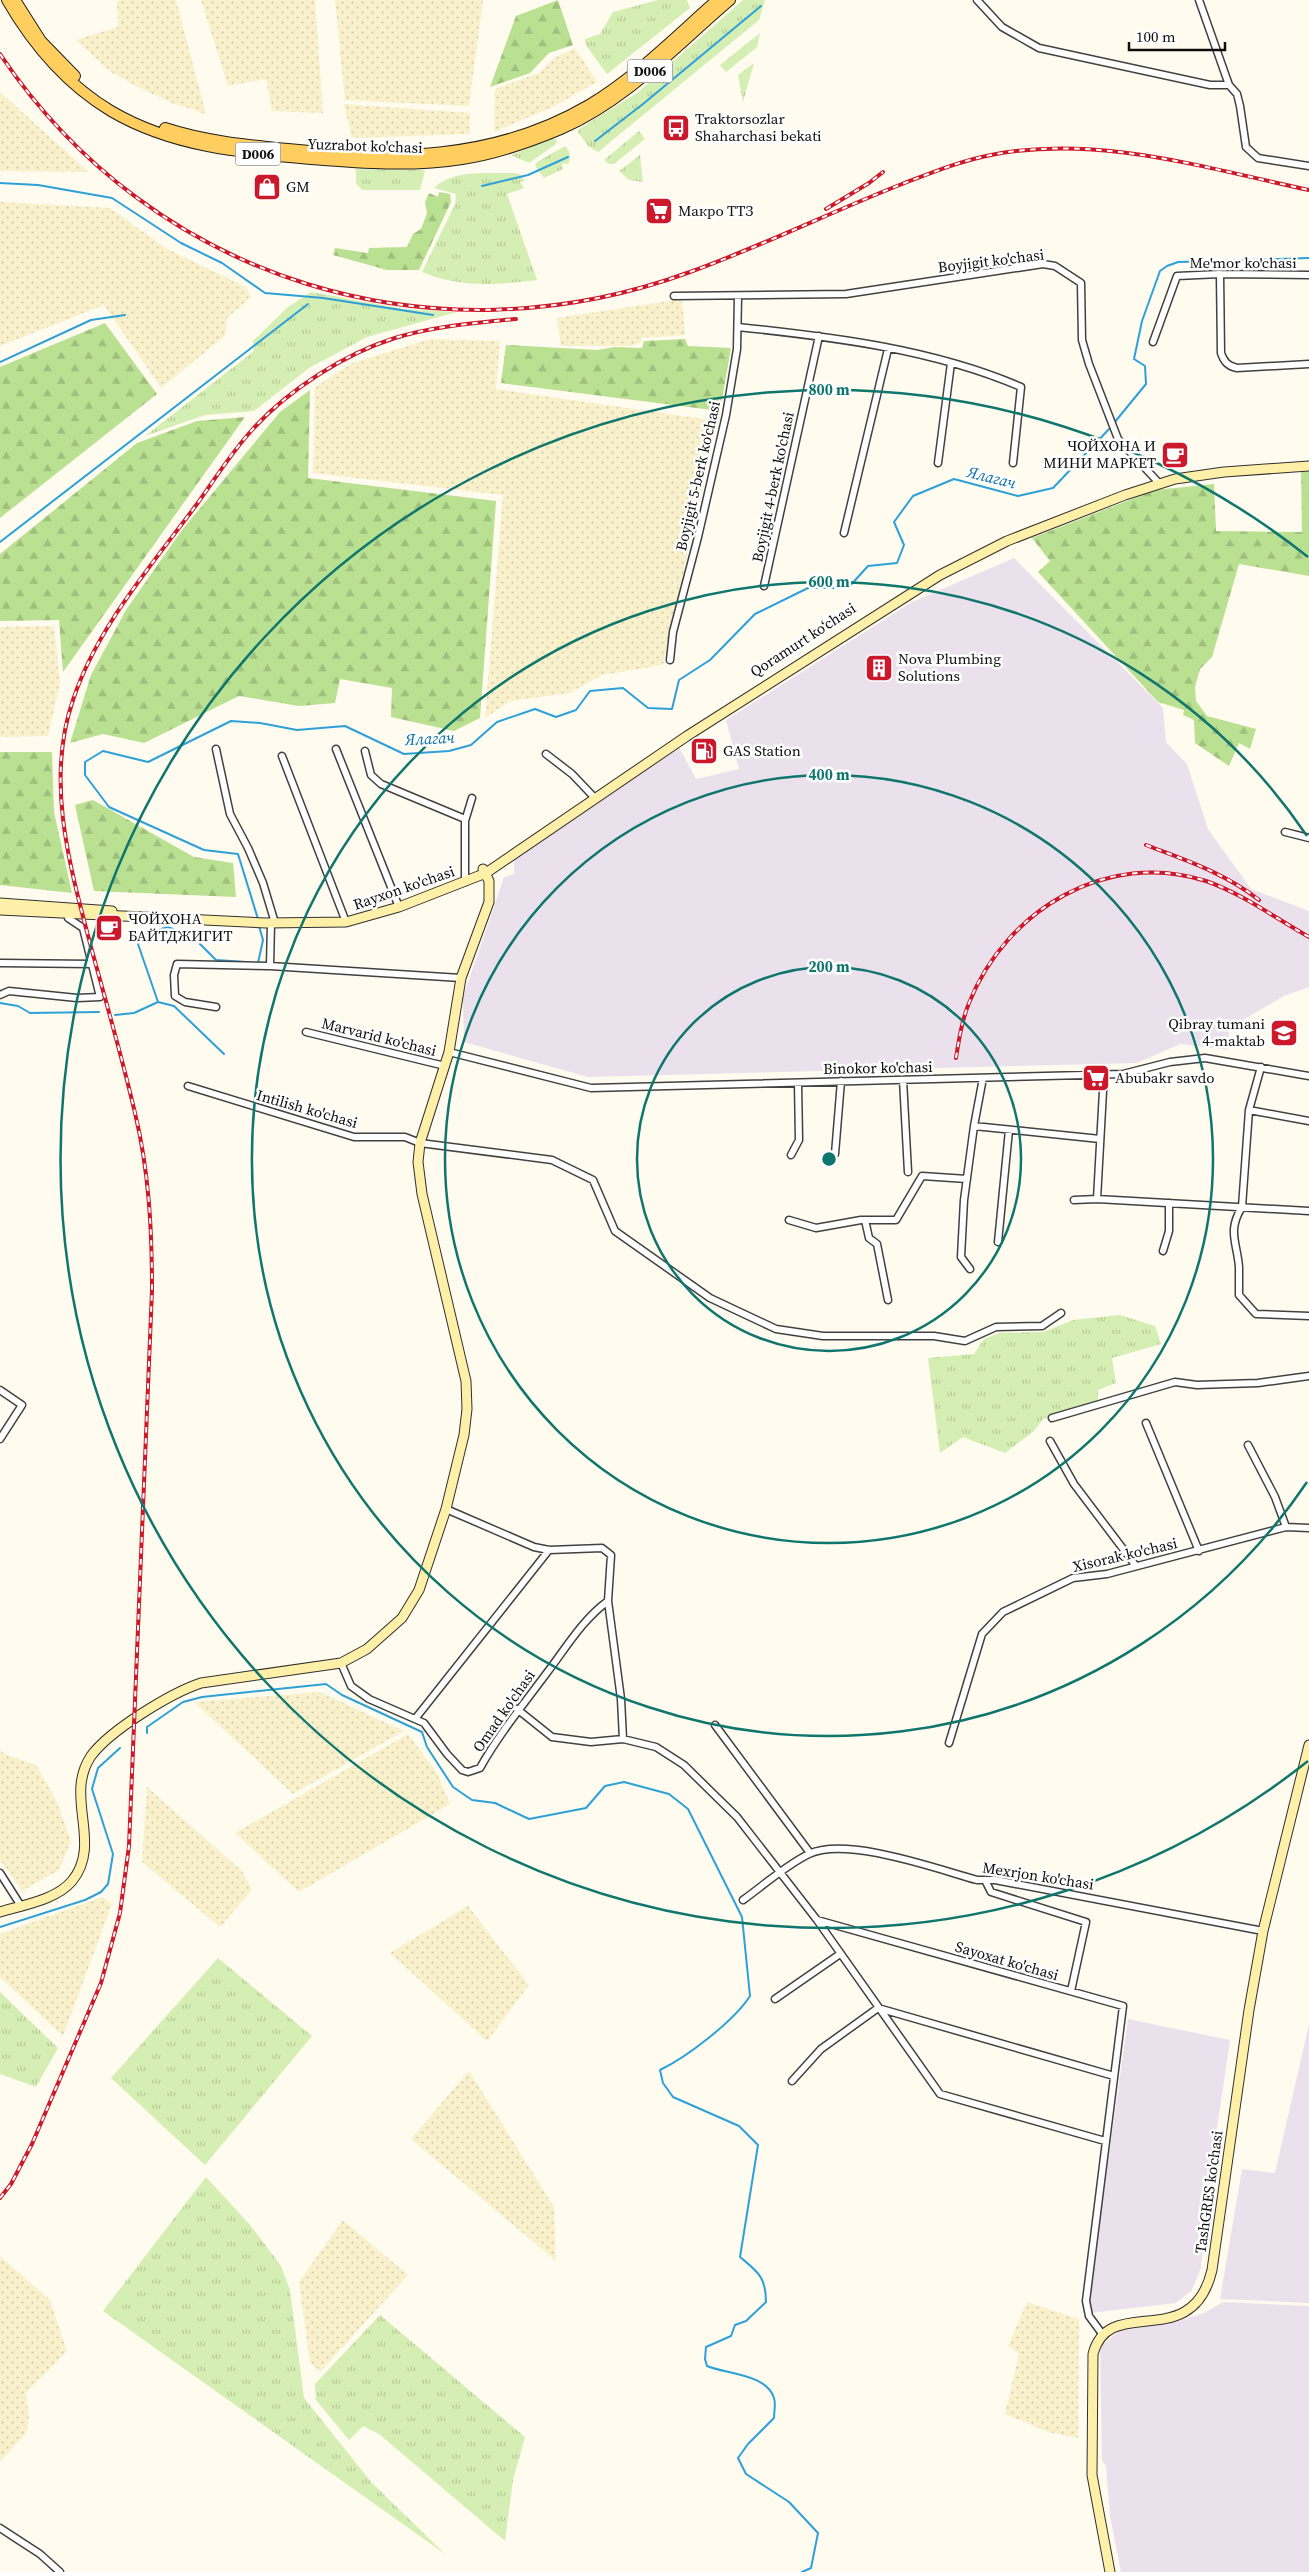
<svg xmlns="http://www.w3.org/2000/svg" width="1309" height="2572" viewBox="0 0 1309 2572" font-family="'Source Serif 4',serif">
<defs>
<pattern id="farmland-dots" width="8" height="8" patternUnits="userSpaceOnUse" patternTransform="scale(1.25)"><rect width="8" height="8" fill="#f8f1cb"/><path d="M2 2h.1M6 6h.1" fill="none" stroke="#d3cdad" stroke-width="1.8" stroke-linecap="round"/></pattern>
<pattern id="grass-tufts" width="24" height="20" patternUnits="userSpaceOnUse" patternTransform="scale(1.25)"><rect width="24" height="20" fill="#d5eeb3"/><path d="M3 7l-1-3M5 7V3M7 7l1-3M15 17l-1-3M17 17v-4M19 17l1-3" fill="none" stroke="#b6cb99"/></pattern>
<pattern id="forest-firs" width="22" height="20" patternUnits="userSpaceOnUse" patternTransform="scale(1.25)"><rect width="22" height="20" fill="#bae091"/><path d="M5 1l3.5 6h-7zM16 11l3.5 6h-7z" fill="#9fbf7c"/></pattern>
</defs>
<rect width="100%" height="100%" fill="#fffbee"/>
<path fill="#ebe1ed" d="M 1014,558 L 1163,708 L 1166,742 L 1187,764 L 1208,829 L 1251,889 L 1309,911 L 1309,987 L 1284,996 L 1229,1028 L 1228,1050 L 1180,1044 L 1137,1063 L 588,1077 L 464,1042 L 463,997 L 504,877 L 514,874 L 514,860 L 679,747 L 696,779 L 739,769 L 726,720 L 912,602 Z
M 1128,2019 L 1230,2040 L 1210,2176 L 1201,2268 L 1192,2290 L 1176,2303 L 1090,2313 L 1089,2298 Z
M 1309,2024 L 1309,2303 L 1220,2299 L 1242,2169 L 1275,2173 Z
M 1223,2302 L 1309,2306 L 1309,2572 L 1121,2572 L 1110,2516 L 1106,2466 L 1102,2461 L 1100,2347 L 1119,2331 L 1175,2322 L 1204,2313 Z"/>
<path fill="url(#farmland-dots)" d="M 124,0 L 176,0 L 206,114 L 172,103 L 136,86 L 111,72 L 76,40 L 118,27 L 117,1 Z
M 201,0 L 315,0 L 323,113 L 272,111 L 266,79 L 228,86 Z
M 335,0 L 483,0 L 469,106 L 345,100 Z
M 575,48 L 597,82 L 555,106 L 494,132 L 495,89 L 539,73 L 554,58 Z
M 0,92 L 89,172 L 0,171 Z
M 344,104 L 470,113 L 470,134 L 352,138 Z
M 0,202 L 110,208 L 167,249 L 246,287 L 251,297 L 227,318 L 226,335 L 161,388 L 104,305 L 0,346 Z
M 682,299 L 685,335 L 642,338 L 640,343 L 630,346 L 561,346 L 557,318 Z
M 430,339 L 500,341 L 496,389 L 717,421 L 663,665 L 602,675 L 570,693 L 510,701 L 485,718 L 503,495 L 313,473 L 315,387 L 352,363 Z
M 54,626 L 60,683 L 48,736 L 0,737 L 0,627 Z
M 320,1692 L 404,1731 L 293,1794 L 194,1702 Z
M 408,1734 L 437,1773 L 450,1804 L 299,1892 L 235,1833 Z
M 0,1750 L 5,1754 L 36,1765 L 57,1802 L 71,1841 L 59,1870 L 22,1891 L 0,1860 Z
M 147,1787 L 242,1871 L 252,1890 L 220,1927 L 142,1862 Z
M 102,1897 L 112,1904 L 63,2036 L 0,1977 L 0,1934 Z
M 468,1906 L 529,1985 L 487,2041 L 390,1953 Z
M 469,2071 L 554,2207 L 556,2261 L 411,2139 Z
M 343,2220 L 408,2275 L 320,2372 L 310,2362 L 299,2282 Z
M 0,2256 L 50,2300 L 67,2351 L 26,2393 L 29,2419 L 26,2433 L 0,2462 Z
M 1027,2302 L 1079,2319 L 1078,2438 L 1048,2432 L 1005,2414 L 1019,2354 L 1008,2346 Z"/>
<path fill="url(#grass-tufts)" d="M 658,0 L 687,0 L 690,8 L 607,74 L 585,44 L 585,39 L 600,34 L 613,12 Z
M 743,0 L 765,0 L 759,20 L 598,152 L 588,146 L 578,132 L 579,129 L 637,93 Z
M 760,33 L 757,47 L 726,72 L 720,65 Z
M 754,63 L 743,102 L 738,75 Z
M 639,131 L 645,139 L 614,164 L 609,164 L 604,160 Z
M 552,138 L 557,140 L 556,144 L 529,163 L 511,155 Z
M 565,146 C 571,152 571,157 568,165 L 566,163 L 561,165 L 563,169 L 544,178 L 535,166 L 537,162 Z
M 640,155 L 643,182 L 629,180 L 619,171 Z
M 356,169 L 425,170 L 420,190 L 362,190 L 356,183 Z
M 512,173 L 520,174 L 525,181 L 520,182 L 524,188 L 507,194 L 537,280 C 499,285 459,288 422,272 L 455,204 L 456,194 L 434,188 C 454,169 486,174 512,173 Z
M 311,292 L 404,309 L 457,312 L 367,337 L 309,368 L 254,411 L 205,415 L 145,436 L 254,351 L 253,341 L 288,307 Z
M 1120,1315 L 1155,1326 L 1161,1344 L 1112,1358 L 1116,1383 L 1098,1390 L 1098,1400 L 1043,1419 L 1034,1431 L 1005,1453 L 963,1437 L 940,1453 L 928,1358 L 974,1354 L 984,1339 L 999,1333 L 1043,1332 L 1073,1320 Z
M 218,1958 L 312,2036 L 205,2165 L 111,2078 Z
M 0,1992 L 58,2048 L 36,2087 L 0,2074 Z
M 206,2177 L 251,2226 L 281,2266 L 290,2290 L 304,2398 L 372,2483 L 445,2554 L 103,2311 Z
M 380,2315 L 525,2437 L 513,2480 L 505,2541 L 379,2434 L 363,2426 L 349,2440 L 316,2400 L 315,2384 Z"/>
<path fill="url(#forest-firs)" d="M 558,0 L 573,45 L 549,53 L 530,73 L 490,87 L 516,16 Z
M 439,192 L 450,194 L 451,202 L 419,270 L 387,270 L 333,255 L 335,248 L 368,253 L 369,248 L 407,247 L 413,234 L 421,229 L 427,213 L 425,202 L 429,193 L 438,197 Z
M 105,323 L 157,394 L 0,518 L 0,367 Z
M 685,339 L 688,346 L 731,348 L 720,411 L 501,383 L 506,345 L 597,350 L 615,347 L 642,348 L 644,341 Z
M 310,390 L 308,478 L 496,501 L 480,718 L 454,731 L 391,717 L 392,688 L 340,679 L 335,703 L 299,706 L 239,696 L 144,743 L 103,734 L 70,743 L 91,675 L 126,610 L 182,530 L 280,412 Z
M 245,417 L 63,672 L 59,620 L 0,621 L 0,554 L 137,443 L 197,421 Z
M 1309,469 L 1309,576 L 1239,564 L 1212,657 L 1200,669 L 1195,687 L 1196,701 L 1207,716 L 1256,729 L 1250,749 L 1239,743 L 1229,766 L 1195,743 L 1194,720 L 1183,715 L 1184,710 L 1158,702 L 1038,572 L 1050,561 L 1032,538 L 1155,490 L 1214,484 L 1216,531 L 1302,532 L 1301,470 Z
M 0,752 L 52,752 L 54,812 L 72,893 L 0,885 Z
M 93,800 L 194,857 L 233,863 L 236,897 L 94,891 L 75,805 Z"/>
<g fill="none" stroke-linecap="round" stroke-linejoin="round">
<path stroke="#2da0da" stroke-width="2" d="M 595,141 L 643,104 L 761,6
M 0,183 L 38,185 L 112,198 L 181,243 L 222,263 L 265,293 L 323,298 L 433,315
M 482,186 L 528,175 L 568,157
M 0,362 L 91,320 L 125,315
M 1114,423 L 1146,384 L 1145,366 L 1134,359 L 1142,321 L 1160,271 L 1167,266 L 1178,262 L 1309,258
M 0,542 L 308,304
M 258,919 L 238,854 L 204,850 L 109,807 L 85,775 L 85,762 L 103,751 L 148,762 L 231,721 L 260,723 L 297,730 L 345,726 L 404,754 L 449,751 L 471,745 L 497,722 L 535,709 L 556,717 L 576,710 L 590,691 L 623,688 L 648,708 L 672,709 L 679,680 L 710,660 L 755,614 L 808,588 L 848,588 L 868,566 L 897,563 L 904,545 L 894,522 L 913,496 L 954,479 L 1018,496 L 1053,488 L 1111,427
M 256,963 L 258,963 L 263,940 L 259,926
M 158,1002 L 138,944 L 144,934 L 168,927 L 194,938 L 216,960 L 246,962
M 0,1003 L 18,1006 L 30,1013 L 99,1012
M 115,1015 L 134,1013 L 158,1002 L 174,1006 L 224,1054
M 147,1733 L 147,1727 L 183,1702 L 202,1697 L 326,1684 L 342,1695 L 422,1732 L 427,1747 L 453,1787 L 472,1800 L 495,1803 L 529,1819 L 586,1808 L 605,1786 L 624,1782 L 669,1794 L 688,1809 L 742,1917 L 750,1996 C 734,2021 687,2057 660,2070 L 663,2083 L 673,2097 L 739,2126 L 758,2145 L 740,2257 C 758,2272 766,2277 766,2302 L 746,2321 L 735,2325 L 731,2336 L 706,2347 L 705,2359 L 707,2366 C 726,2374 767,2374 774,2398 C 776,2404 774,2412 774,2418 L 748,2444 L 738,2458 L 746,2474 L 789,2502 L 818,2533 L 811,2568 L 802,2572
M 0,1927 L 85,1900 L 101,1892 L 108,1884 L 113,1854 L 92,1789 L 98,1768 L 120,1748"/>
<g stroke="#414141" stroke-width="9">
<path id="street" d="M 977,0 L 1002,27 L 1039,48 L 1210,85 L 1229,85
M 1199,0 L 1229,85 L 1237,94 L 1240,106 L 1246,147 L 1258,158 L 1309,166
M 1220,274 L 1221,353 C 1224,362 1228,366 1237,368 L 1309,364
M 674,296 L 846,294 L 1043,264 L 1055,266 L 1081,283 L 1082,340 L 1089,364 L 1118,439 L 1159,483
M 738,327 C 833,337 933,349 1021,387 L 1013,463
M 1153,342 L 1177,276 L 1220,274 L 1309,275
M 938,463 L 951,363
M 844,533 L 888,349
M 764,586 L 819,336
M 670,660 L 673,632 L 698,537 L 726,415 L 737,349 L 738,296
M 216,749 L 230,814 L 248,848 L 263,883 L 275,923
M 336,749 L 399,907
M 365,751 L 371,775 L 381,784 L 465,819
M 546,754 L 572,774 L 592,795
M 282,756 L 346,922
M 1285,832 L 1309,838
M 465,882 L 465,821 L 472,798
M 0,963 L 92,964
M 270,966 L 271,923
M 0,995 L 9,991 L 77,998 L 100,997 L 83,928 L 68,918 L 67,909
M 216,1007 L 185,1002 L 175,996 L 174,975 L 177,964 L 270,966 L 461,978
M 306,1032 L 445,1066
M 449,1052 L 591,1088 L 1123,1074 L 1170,1062 L 1205,1058 L 1309,1076
M 1261,1067 L 1249,1110 L 1242,1207 C 1227,1231 1237,1242 1239,1267 C 1239,1276 1239,1286 1239,1295 L 1256,1314 L 1309,1316
M 903,1080 L 908,1172
M 188,1086 L 354,1137 L 405,1137 L 420,1143 L 552,1160 L 593,1180 L 615,1231 L 710,1298 L 776,1329 L 823,1336 L 934,1336 L 965,1341 L 996,1327 L 1042,1326 L 1061,1313
M 1249,1110 L 1309,1121
M 974,1126 L 1100,1139
M 835,1154 L 841,1081
M 791,1155 L 799,1140 L 798,1083
M 1097,1199 L 1104,1073
M 1074,1200 L 1097,1199 L 1309,1211
M 789,1220 L 816,1228 L 861,1220 L 896,1220 L 922,1176 L 967,1179
M 865,1220 L 869,1238 L 877,1244 L 888,1300
M 998,1242 L 1009,1130
M 1163,1251 L 1169,1231 L 1169,1203
M 970,1269 L 961,1257 L 964,1200 L 974,1126 L 983,1078
M 0,1390 L 22,1405 L 0,1439
M 1052,1418 L 1175,1382 L 1197,1385 L 1258,1383 L 1309,1376
M 1146,1423 L 1199,1551
M 1050,1441 L 1074,1484 L 1136,1566
M 1248,1445 L 1275,1497 L 1286,1527
M 446,1509 L 534,1547 L 549,1550 L 602,1548 L 611,1555 L 608,1601 L 621,1699 L 623,1739
M 341,1663 L 351,1686 L 369,1699 L 424,1723 L 447,1754 L 462,1770 L 468,1772 L 480,1768 C 499,1734 523,1705 546,1674 C 566,1648 582,1620 608,1601
M 517,1709 L 552,1737 L 591,1742 L 623,1739 L 656,1747 L 684,1765 L 737,1817 L 817,1920 L 940,2094 L 1105,2141
M 415,1719 L 549,1550
M 715,1725 L 810,1853
M 949,1743 L 982,1634 L 1003,1612 L 1073,1578 L 1107,1574 L 1286,1527 L 1309,1528
M 0,1873 L 21,1906
M 985,1880 L 991,1892 L 1086,1922 L 1071,1991
M 743,1900 C 764,1885 786,1865 809,1854 C 846,1836 937,1869 977,1880 L 995,1880 L 1263,1931
M 817,1920 L 1123,2006 L 1086,2301 L 1089,2316 L 1103,2335
M 775,1999 L 840,1954
M 792,2081 L 821,2049 L 878,2008 L 1114,2076
M 0,2528 L 40,2554 L 60,2572"/>
</g>
<g stroke="#303030" stroke-width="11">
<path id="secondary" d="M 0,903 L 112,911
M 0,910 L 266,923 L 346,922 L 399,907 L 486,873 L 687,736 L 940,575 L 1007,541 L 1125,495 L 1175,479 L 1224,472 L 1309,466
M 0,1912 C 23,1905 56,1900 72,1881 C 96,1852 78,1817 81,1785 C 82,1774 85,1765 91,1756 C 110,1730 171,1693 201,1683 L 341,1663 L 367,1649 L 402,1618 L 419,1590 L 446,1509 L 464,1435 L 467,1409 L 466,1381 L 422,1194 L 418,1162 L 420,1143 L 449,1052 L 461,978 L 489,902 L 489,881 L 483,869
M 1110,2572 L 1092,2475 L 1093,2354 C 1109,2292 1192,2355 1212,2270 L 1249,2010 L 1263,1931 L 1309,1745"/>
</g>
<g stroke="#1f1f1f" stroke-width="12">
<path id="primary" d="M 7,0 C 33,45 66,84 111,111 C 172,147 243,153 312,159 C 362,163 412,167 462,159 C 496,154 530,142 561,129 C 627,100 676,46 730,0
M 15,0 L 41,41 L 75,76
M 165,128 C 205,141 246,145 288,149 C 394,160 493,161 589,105 C 636,77 676,36 717,0"/>
</g>
<use href="#street" stroke="#fff" stroke-width="6"/>
<use href="#secondary" stroke="#fff0a9" stroke-width="9"/>
<use href="#primary" stroke="#ffce5e" stroke-width="10"/>
<g stroke="#cc182b" stroke-width="4">
<path id="rail" d="M 0,54 C 153,282 434,366 690,272 C 762,246 831,212 902,184 C 931,173 960,161 991,155 C 1097,134 1205,168 1309,190
M 826,209 L 869,183 L 883,172
M 1146,845 C 1185,860 1225,873 1259,900
M 956,1058 C 959,1039 962,1020 969,1003 C 1006,910 1107,849 1206,881 C 1243,894 1275,918 1309,937
M 0,2198 L 11,2184 L 32,2144 L 101,1983 L 120,1913 L 129,1846 L 152,1290 C 152,1230 149,1171 135,1113 C 122,1057 106,1002 91,947 C 70,867 45,781 73,700 C 97,627 152,565 197,504 C 215,479 231,453 252,430 C 288,390 344,354 395,338 C 434,326 476,323 516,319"/>
</g>
<use href="#rail" stroke="#fff" stroke-width="2" stroke-dasharray="5.5" stroke-linecap="butt"/>
</g>
<g fill="none" stroke="#0f766e" stroke-width="2.5">
<circle cx="829" cy="1159" r="192"/>
<circle cx="829" cy="1159" r="384"/>
<path d="M1307 1482A577 577 0 1 1 1307 836"/>
<path d="M1308 1761A769 769 0 1 1 1308 557"/>
</g>
<defs>
<g id="bus-square" transform="scale(1.4375)"><rect x="-9" y="-9" width="18" height="18" rx="4" fill="#cc182b" stroke="#fff"/><path d="M-5-6H5V4H4V6H2V4H-2V6H-4V4H-5ZM-3.5-4V0h7V-4ZM-3.5 1.2v1.5H-2V1.2ZM2 1.2v1.5H3.5V1.2Z" fill="#fff"/></g>
<g id="shop-square" transform="scale(1.4375)"><rect x="-9" y="-9" width="18" height="18" rx="4" fill="#cc182b" stroke="#fff"/><path d="M-5-2.5h2.3a2.7 3.5 0 0 1 5.4 0H5L5.5 6h-11ZM-1.5-2.5h3a1.5 2.3 0 0 0-3 0Z" fill="#fff"/></g>
<g id="supermarket-square" transform="scale(1.4375)"><rect x="-9" y="-9" width="18" height="18" rx="4" fill="#cc182b" stroke="#fff"/><path d="M-6-5.5h2.5l.6 2H6L4.5 2H-2.5L-4.4-4H-6ZM-1.5 3.2a1.3 1.3 0 1 0 .1 0ZM3 3.2a1.3 1.3 0 1 0 .1 0Z" fill="#fff"/></g>
<g id="cafe-square" transform="scale(1.4375)"><rect x="-9" y="-9" width="18" height="18" rx="4" fill="#cc182b" stroke="#fff"/><path d="M-5.5-4.5H6V0H3Q3 3.5 0 3.5H-2.5Q-5.5 3.5-5.5 0ZM3-3.2v2h1.7v-2ZM-6 4.5H4V6H-6Z" fill="#fff"/></g>
<g id="building-square" transform="scale(1.4375)"><rect x="-9" y="-9" width="18" height="18" rx="4" fill="#cc182b" stroke="#fff"/><path d="M-4-6H4V6H1V3H-1V6H-4ZM-2.5-4.3h1.7v1.8h-1.7ZM.8-4.3h1.7v1.8H.8ZM-2.5-1h1.7V.8h-1.7ZM.8-1h1.7V.8H.8Z" fill="#fff"/></g>
<g id="fuel-square" transform="scale(1.4375)"><rect x="-9" y="-9" width="18" height="18" rx="4" fill="#cc182b" stroke="#fff"/><path d="M-5.5-6h7V0h2V4h1.3V-2.5L3-4.5l.8-.8L6-3V5H2.5V1h-1V6h-7ZM-4.2-4.7v3.2H.2V-4.7Z" fill="#fff"/></g>
<g id="school-square" transform="scale(1.4375)"><rect x="-9" y="-9" width="18" height="18" rx="4" fill="#cc182b" stroke="#fff"/><path d="M0-5L7-2L0 1L-7-2ZM-4 1L0 2.5L4 1V4Q0 6-4 4Z" fill="#fff"/></g>
</defs>
<g fill-rule="evenodd">
<use href="#bus-square" x="676" y="128"/>
<use href="#shop-square" x="267" y="187"/>
<use href="#supermarket-square" x="659" y="211"/>
<use href="#cafe-square" x="1175" y="455"/>
<use href="#building-square" x="879" y="668"/>
<use href="#fuel-square" x="704" y="751"/>
<use href="#cafe-square" x="109" y="928"/>
<use href="#school-square" x="1284" y="1033"/>
<use href="#supermarket-square" x="1096" y="1078"/>
</g>
<g text-anchor="middle" stroke-width="5" stroke-linejoin="round" paint-order="stroke">
<g fill="#fff" stroke="#565656" stroke-width="1">
<rect x="627.5" y="59.5" width="45" height="23" rx="4"/>
<rect x="235.5" y="142.5" width="45" height="23" rx="4"/>
</g>
<g font-size="14" font-weight="bold" fill="#0e0e0e">
<text x="650" y="76">D006</text>
<text x="258" y="159">D006</text>
</g>
<g font-size="15" fill="#0e0e0e" stroke="#fff" text-anchor="start">
<text x="695" y="124">Traktorsozlar<tspan x="695" dy="17">Shaharchasi bekati</tspan></text>
<text x="286" y="192">GM</text>
<text x="678" y="216">Макро ТТЗ</text>
<text x="1156" y="451" text-anchor="end">ЧОЙХОНА И<tspan x="1156" dy="17">МИНИ МАРКЕТ</tspan></text>
<text x="898" y="664">Nova Plumbing<tspan x="898" dy="17">Solutions</tspan></text>
<text x="723" y="756">GAS Station</text>
<text x="128" y="924">ЧОЙХОНА<tspan x="128" dy="17">БАЙТДЖИГИТ</tspan></text>
<text x="1265" y="1029" text-anchor="end">Qibray tumani<tspan x="1265" dy="17">4-maktab</tspan></text>
<text x="1115" y="1083">Abubakr savdo</text>
</g>
<g font-size="15" fill="#0e0e0e" stroke="#fff">
<text transform="translate(365 146) rotate(2)" y="5">Yuzrabot ko'chasi</text>
<text transform="translate(991 261) rotate(-7)" y="5">Boyjigit ko'chasi</text>
<text x="1243" y="268">Me'mor ko'chasi</text>
<text transform="translate(698 476) rotate(-77)" y="5">Boyjigit 5-berk ko'chasi</text>
<text transform="translate(773 487) rotate(-78)" y="5">Boyjigit 4-berk ko'chasi</text>
<text transform="translate(803 640) rotate(-33)" y="5">Qoramurt koʻchasi</text>
<text transform="translate(404 888) rotate(-19)" y="5">Rayxon ko'chasi</text>
<text transform="translate(379 1037) rotate(14)" y="5">Marvarid ko'chasi</text>
<text transform="translate(878 1068) rotate(-1)" y="5">Binokor ko'chasi</text>
<text transform="translate(307 1109) rotate(16)" y="5">Intilish ko'chasi</text>
<text transform="translate(1125 1555) rotate(-13)" y="5">Xisorak ko'chasi</text>
<text transform="translate(504 1711) rotate(-55)" y="5">Omad ko'chasi</text>
<text transform="translate(1038 1876) rotate(9)" y="5">Mexrjon ko'chasi</text>
<text transform="translate(1007 1961) rotate(16)" y="5">Sayoxat ko'chasi</text>
<text transform="translate(1209 2192) rotate(-82)" y="5">TashGRES ko'chasi</text>
</g>
<g font-size="16" font-style="italic" fill="#0a6fac" stroke="#fff">
<text transform="translate(992 477) rotate(14)" y="6">Ялагач</text>
<text transform="translate(430 738) rotate(-3)" y="6">Ялагач</text>
</g>
</g>
<circle cx="829" cy="1159" r="8" fill="#0f766e" stroke="#fff" stroke-width="2.5"/>
<g font-size="15" text-anchor="middle" font-weight="bold" fill="#0f766e" stroke="#fff" stroke-width="5" stroke-linejoin="round" paint-order="stroke">
<text x="829" y="395">800 m</text>
<text x="829" y="587">600 m</text>
<text x="829" y="780">400 m</text>
<text x="829" y="972">200 m</text>
</g>
<path d="M1129 42v8h96v-8" fill="none" stroke="#0e0e0e" stroke-width="2.5"/>
<text x="1136" y="42" font-size="15" fill="#0e0e0e" stroke="#ffffff" stroke-width="4" paint-order="stroke">100 m</text>
</svg>
